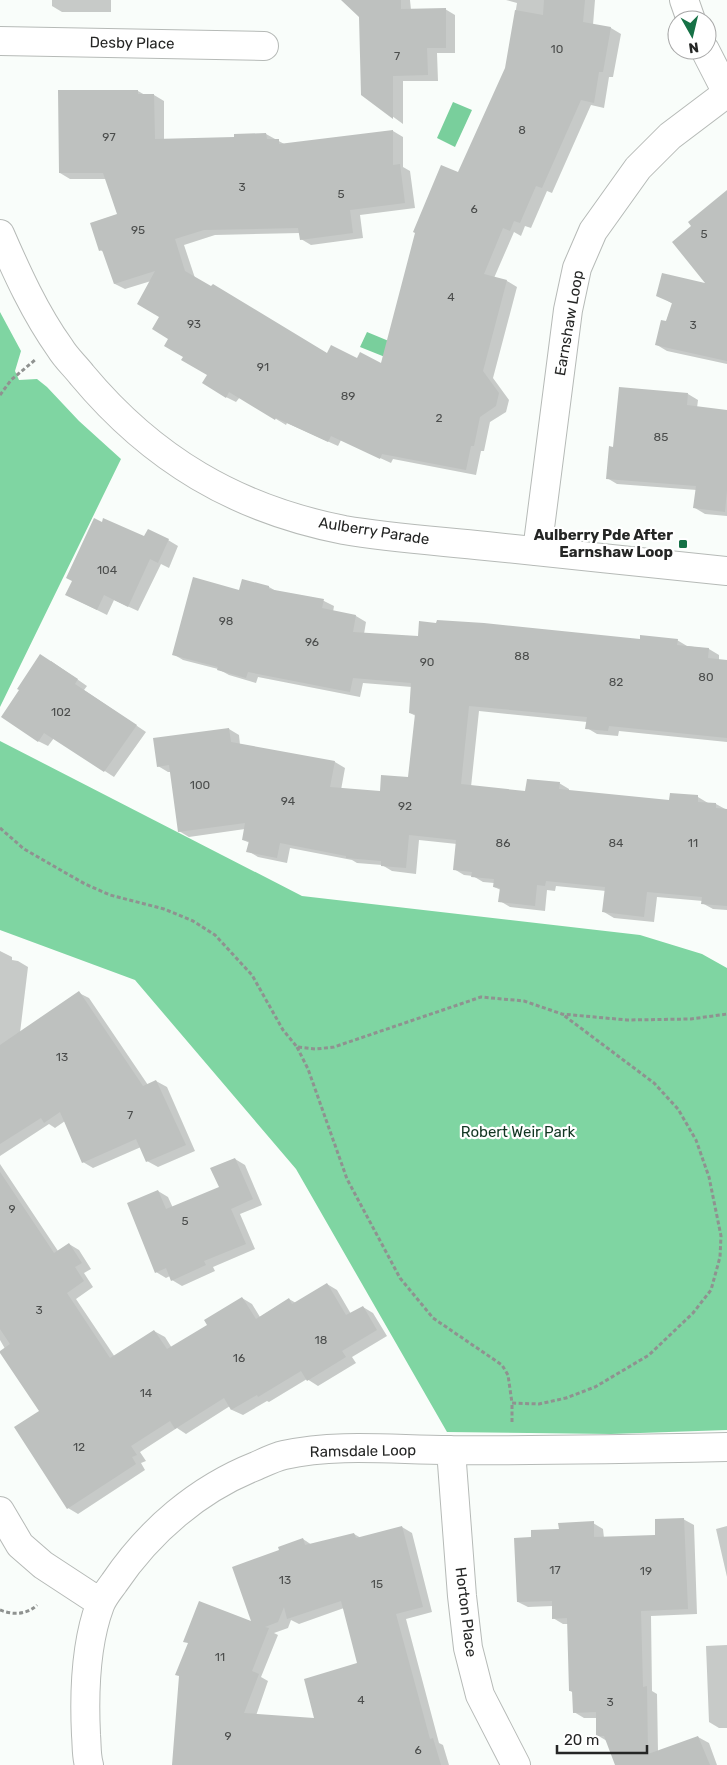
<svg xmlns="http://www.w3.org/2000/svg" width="727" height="1765" viewBox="0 0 727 1765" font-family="Rubik,sans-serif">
<rect width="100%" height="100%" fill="#f9fdfa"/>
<path fill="#7fd5a2" d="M 0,312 L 21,351 L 15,371 L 19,380 L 37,379 L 47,387 L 79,421 L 121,459 L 0,707 Z
M 0,741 L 302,896 L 640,935 L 702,954 L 727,968 L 727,1430 L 611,1434 L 447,1432 L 296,1169 L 135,980 L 0,930 Z"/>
<path fill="#79cf9c" d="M 453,102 L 472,110 L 455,147 L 437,138 Z
M 367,332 L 396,344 L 390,359 L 360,347 Z"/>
<path fill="#0003" d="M 52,0 L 111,0 L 111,12 L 62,12 L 52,6 Z
M 343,0 L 410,0 L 411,10 L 445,9 L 455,15 L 455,53 L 437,53 L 438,81 L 403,81 L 403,124 L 362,94 L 360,16 Z
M 506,0 L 595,0 L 593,25 L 611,28 L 621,34 L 613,77 L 609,77 L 604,108 L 591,105 L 552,193 L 547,191 L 531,228 L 525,226 L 521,236 L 514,232 L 494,278 L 507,281 L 517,287 L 493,378 L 509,400 L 506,412 L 490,422 L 484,451 L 481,451 L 476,475 L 393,459 L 391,463 L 341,440 L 338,446 L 287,423 L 286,425 L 240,397 L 236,402 L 226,397 L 209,375 L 185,356 L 170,339 L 161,316 L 151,281 L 125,289 L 115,284 L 104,252 L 100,250 L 118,215 L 106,179 L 70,179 L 60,173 L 138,91 L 145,95 L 154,95 L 164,101 L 164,140 L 235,138 L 266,134 L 286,145 L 393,131 L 403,137 L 403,167 L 410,171 L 415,208 L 360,215 L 363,238 L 311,245 L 301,239 L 300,233 L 215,235 L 184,245 L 195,278 L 328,354 L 382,364 L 458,174 L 506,69 L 517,3 Z
M 727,192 L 727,364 L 667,351 L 657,345 L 673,304 L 658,295 L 708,285 L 693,226 Z
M 688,394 L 698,400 L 697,408 L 727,411 L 727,516 L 705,514 L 695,508 L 697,490 L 617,484 L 607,478 L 614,448 Z
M 145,538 L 168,540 L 178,546 L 169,568 L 161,564 L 138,611 L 114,600 L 107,615 L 67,595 Z
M 269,587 L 276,591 L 324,601 L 334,606 L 333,612 L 356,616 L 366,622 L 364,634 L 419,637 L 677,640 L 687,646 L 709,649 L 719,655 L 719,660 L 727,661 L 727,742 L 619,731 L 618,736 L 597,734 L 587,728 L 587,722 L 479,711 L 471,787 L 526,792 L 559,783 L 569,789 L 569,792 L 670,801 L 698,797 L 708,803 L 716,804 L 727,810 L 727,910 L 713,909 L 702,903 L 703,901 L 657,897 L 654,922 L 614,918 L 604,912 L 606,891 L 556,886 L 555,891 L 547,890 L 545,911 L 510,907 L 500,901 L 501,890 L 494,887 L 494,883 L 483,882 L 473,876 L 464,875 L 454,869 L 457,844 L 419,840 L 416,874 L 392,871 L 382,865 L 357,863 L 352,860 L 290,848 L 287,863 L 258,857 L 248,851 L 250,843 L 243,840 L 245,829 L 189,837 L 179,831 L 171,772 L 168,772 L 158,766 L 229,729 L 239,735 L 240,745 L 335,762 L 345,768 L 341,790 L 381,793 L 409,779 L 416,716 L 410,713 L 412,687 L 363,683 L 360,697 L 258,677 L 256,683 L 229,675 L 218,669 L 183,660 L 173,654 L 240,591 Z
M 51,661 L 87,686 L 84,690 L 146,732 L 114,777 L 54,738 L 48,746 L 38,741 Z
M 0,951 L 12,957 L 12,960 L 18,961 L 28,967 L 20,1033 L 79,993 L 89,998 L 148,1085 L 156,1081 L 167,1087 L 195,1151 L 158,1167 L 147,1161 L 141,1147 L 93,1168 L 83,1162 L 65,1121 L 55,1128 L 49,1124 L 0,1156 Z
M 235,1159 L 245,1165 L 262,1205 L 240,1214 L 255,1249 L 213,1267 L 215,1271 L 182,1286 L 172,1280 L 170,1276 L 166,1278 L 156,1272 L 158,1191 L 168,1197 L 173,1208 L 220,1188 Z
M 0,1164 L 58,1251 L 69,1244 L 79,1250 L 91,1269 L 84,1273 L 93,1287 L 76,1299 L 115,1357 L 154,1331 L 165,1337 L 172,1348 L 209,1325 L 242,1298 L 252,1304 L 260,1317 L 289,1299 L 296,1303 L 327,1284 L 337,1290 L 351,1314 L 363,1307 L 373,1313 L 387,1336 L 352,1357 L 356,1363 L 318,1386 L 307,1379 L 269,1402 L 267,1401 L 243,1415 L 232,1410 L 230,1406 L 186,1434 L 177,1428 L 140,1452 L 146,1461 L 141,1463 L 145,1470 L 78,1514 L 68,1508 L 41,1411 L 0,1340 Z
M 683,1519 L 694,1525 L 697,1614 L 651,1616 L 652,1691 L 657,1694 L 658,1752 L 698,1737 L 709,1743 L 717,1765 L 616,1765 L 607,1741 L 597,1735 L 597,1718 L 584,1718 L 574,1712 L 574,1693 L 570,1691 L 569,1624 L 563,1624 L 553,1618 L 553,1606 L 528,1607 L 518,1602 L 532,1539 L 593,1523 L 603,1529 L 604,1538 L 657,1536 Z
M 727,1526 L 727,1577 L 716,1529 Z
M 402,1527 L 412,1533 L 432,1612 L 406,1619 L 439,1743 L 443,1745 L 449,1765 L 319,1765 L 316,1719 L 358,1664 L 344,1608 L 299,1624 L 291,1620 L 288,1628 L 274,1633 L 278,1635 L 261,1677 L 268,1681 L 239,1765 L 173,1765 L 253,1623 L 280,1551 L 303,1539 L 312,1545 L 354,1534 L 361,1538 Z
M 727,1645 L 727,1728 L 719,1728 L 709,1722 L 706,1646 Z"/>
<path fill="#bec1bf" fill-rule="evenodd" d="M 341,0 L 401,0 L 401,9 L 446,8 L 446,48 L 427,48 L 428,75 L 393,76 L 393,119 L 361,95 L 359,17 Z
M 544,0 L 585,0 L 583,22 L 611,27 L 603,72 L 599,72 L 594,103 L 581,100 L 542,188 L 536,186 L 520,223 L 514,221 L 510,231 L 503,228 L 484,274 L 507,280 L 483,371 L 499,393 L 496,406 L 480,417 L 474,446 L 471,446 L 466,470 L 382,454 L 380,459 L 331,436 L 328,442 L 276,418 L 275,420 L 229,392 L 226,398 L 202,383 L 207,375 L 181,360 L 183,357 L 164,346 L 168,339 L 152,329 L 159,317 L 137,304 L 155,271 L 114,284 L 102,250 L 99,251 L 90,223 L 117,214 L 103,173 L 59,173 L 58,90 L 138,90 L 138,94 L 154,94 L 155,139 L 234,137 L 234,134 L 266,133 L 267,139 L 279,139 L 279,144 L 393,130 L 393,165 L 400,164 L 405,203 L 350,210 L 353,233 L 300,240 L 298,228 L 204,230 L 175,239 L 185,271 L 211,286 L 213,284 L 327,353 L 331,345 L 357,358 L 360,352 L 381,363 L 415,233 L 413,232 L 441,165 L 458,172 L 505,68 L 515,10 L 543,15 Z
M 727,190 L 727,361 L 655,345 L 661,320 L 666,321 L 672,303 L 656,296 L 662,273 L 705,283 L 672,242 L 691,226 L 688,222 Z
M 619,387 L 688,393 L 687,405 L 727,410 L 727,490 L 725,512 L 693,508 L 696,486 L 606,479 L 609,446 L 613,447 Z
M 94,518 L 102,522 L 103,518 L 144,536 L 148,529 L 169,539 L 158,563 L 150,559 L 128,607 L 104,595 L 97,610 L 65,595 L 72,581 L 66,578 Z
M 193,577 L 239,590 L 242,579 L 269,586 L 269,589 L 324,599 L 322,608 L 356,615 L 353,632 L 418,636 L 419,621 L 436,623 L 437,620 L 484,623 L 640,639 L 640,635 L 678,639 L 677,645 L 709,648 L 708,658 L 727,660 L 727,738 L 609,726 L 608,731 L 585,729 L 587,717 L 469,706 L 461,784 L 525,791 L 527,779 L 560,782 L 559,789 L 669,800 L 670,793 L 698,795 L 698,802 L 716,803 L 716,808 L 727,809 L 727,906 L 701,904 L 702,897 L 647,892 L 644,917 L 602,912 L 605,887 L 546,881 L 545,886 L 537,885 L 535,906 L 498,902 L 500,888 L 493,887 L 494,879 L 471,877 L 472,872 L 453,870 L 456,840 L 409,835 L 406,868 L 381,866 L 381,861 L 346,858 L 346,856 L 280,843 L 277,858 L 246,852 L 249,841 L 242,840 L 245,823 L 178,832 L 169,765 L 157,767 L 153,738 L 229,728 L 231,742 L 335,761 L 330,787 L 380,791 L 381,775 L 408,777 L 415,714 L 409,713 L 411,683 L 353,678 L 350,692 L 248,672 L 246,678 L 217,670 L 218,667 L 172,655 Z
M 40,654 L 78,679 L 75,684 L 137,725 L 104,772 L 44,733 L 38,742 L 1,717 L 19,690 L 17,689 Z
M 79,991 L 143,1086 L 156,1080 L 186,1145 L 146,1162 L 136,1139 L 82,1163 L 60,1112 L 44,1123 L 41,1118 L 0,1144 L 0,1045 Z
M 235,1158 L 253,1199 L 231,1209 L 246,1244 L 204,1261 L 206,1265 L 171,1281 L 166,1268 L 155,1273 L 127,1203 L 158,1190 L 166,1209 L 219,1187 L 210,1168 Z
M 0,1172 L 54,1253 L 69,1243 L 82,1263 L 75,1267 L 84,1281 L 67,1293 L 110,1358 L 154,1330 L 167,1349 L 207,1325 L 204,1320 L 242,1297 L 256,1319 L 289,1298 L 292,1304 L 327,1283 L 346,1315 L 363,1306 L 377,1330 L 342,1351 L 346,1357 L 307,1381 L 301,1371 L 258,1397 L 257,1395 L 231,1410 L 224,1398 L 175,1429 L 170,1421 L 131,1446 L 137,1455 L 132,1457 L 136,1464 L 67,1509 L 14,1427 L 39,1411 L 0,1353 L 0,1351 L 10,1344 L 0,1329 Z
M 684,1518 L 688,1609 L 641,1611 L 643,1687 L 647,1686 L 648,1754 L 698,1736 L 710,1765 L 615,1765 L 604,1736 L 596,1736 L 596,1712 L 573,1713 L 572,1691 L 569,1691 L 567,1618 L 552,1619 L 552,1601 L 517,1602 L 514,1538 L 531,1537 L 531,1530 L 559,1529 L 558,1523 L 594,1521 L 594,1537 L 655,1535 L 655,1519 Z
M 402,1526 L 423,1607 L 396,1614 L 430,1739 L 433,1738 L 441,1765 L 172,1765 L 179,1676 L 175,1675 L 188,1643 L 183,1642 L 199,1601 L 251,1621 L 232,1567 L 279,1550 L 278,1547 L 303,1538 L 305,1545 L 354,1533 L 356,1538 ZM 341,1601 L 357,1663 L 304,1679 L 314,1718 L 244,1713 L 259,1674 L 252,1671 L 269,1628 L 265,1627 L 278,1622 L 284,1607 L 287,1619 Z"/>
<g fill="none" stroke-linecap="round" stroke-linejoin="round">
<g stroke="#b6bab7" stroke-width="30">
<path id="minor" d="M 684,0 L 691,20
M 0,41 L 264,46
M 705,50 L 727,93
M 537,551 L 568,310 L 577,268 L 593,231 L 638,168 L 670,136 L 727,93
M 451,1450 L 462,1596 L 468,1648 L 480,1695 L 516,1765
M 0,1511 L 20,1545 L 43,1565 L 101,1603
M 89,1765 C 86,1755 87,1745 86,1735 C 84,1693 85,1645 100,1605 C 103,1597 109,1590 114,1583 C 149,1531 198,1489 256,1466 C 265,1462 275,1457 284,1455 C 338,1443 395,1450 450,1450 C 542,1451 635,1449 727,1447"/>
</g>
<g stroke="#b6bab7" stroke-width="30">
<path id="secondary" d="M 0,234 C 17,273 35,313 60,348 C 66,358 75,366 82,375 C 152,459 236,509 344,530 C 391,538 439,541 486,546 C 566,554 647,563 727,571"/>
</g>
<path stroke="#8f9290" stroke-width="3" stroke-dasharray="4 2.5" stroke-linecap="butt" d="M 0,395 L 11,380 L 35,360
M 0,828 L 24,849 L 85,884 L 110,895 L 164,909 L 193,921 L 215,935 L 252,975 L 283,1030 L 297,1047 L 316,1049 L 334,1047 L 481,997 L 524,1001 L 562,1014 L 627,1020 L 691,1019 L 727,1014
M 297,1047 L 308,1069 L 347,1179 L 400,1278 L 433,1318 L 502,1365 L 508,1375 L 512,1403 L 539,1404 L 566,1398 L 595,1387 L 649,1355 L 693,1313 L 711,1290 L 720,1257 L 721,1236 L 709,1177 L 696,1140 L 678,1109 L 654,1083 L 562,1014
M 512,1422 L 512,1403
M 0,1610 C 12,1615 27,1615 37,1605"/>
<use href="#minor" stroke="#fff" stroke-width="28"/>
<use href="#secondary" stroke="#fff" stroke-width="28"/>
</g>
<rect fill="#167146" stroke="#fff" stroke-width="2" x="678" y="539" width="10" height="10" rx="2.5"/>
<g text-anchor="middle" stroke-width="4.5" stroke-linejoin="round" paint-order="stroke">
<g font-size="12" fill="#4b4d4c">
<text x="557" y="53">10</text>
<text x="397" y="60">7</text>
<text x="522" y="134">8</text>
<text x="109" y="141">97</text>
<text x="242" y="191">3</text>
<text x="341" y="198">5</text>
<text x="474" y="213">6</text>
<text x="138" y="234">95</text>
<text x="704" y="238">5</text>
<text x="451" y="301">4</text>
<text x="194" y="328">93</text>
<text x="693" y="329">3</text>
<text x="263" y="371">91</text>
<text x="348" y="400">89</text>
<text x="439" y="422">2</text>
<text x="661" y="441">85</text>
<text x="107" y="574">104</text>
<text x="226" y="625">98</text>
<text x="312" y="646">96</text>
<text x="522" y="660">88</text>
<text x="427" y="666">90</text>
<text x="706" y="681">80</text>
<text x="616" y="686">82</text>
<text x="61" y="716">102</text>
<text x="200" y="789">100</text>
<text x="288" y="805">94</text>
<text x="405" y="810">92</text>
<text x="503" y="847">86</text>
<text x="616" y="847">84</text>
<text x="693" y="847">11</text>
<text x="62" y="1061">13</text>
<text x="130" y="1119">7</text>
<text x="12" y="1213">9</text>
<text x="185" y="1225">5</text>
<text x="39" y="1314">3</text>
<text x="321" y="1344">18</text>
<text x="239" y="1362">16</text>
<text x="146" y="1397">14</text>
<text x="79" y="1451">12</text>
<text x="555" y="1574">17</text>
<text x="646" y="1575">19</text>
<text x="285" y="1584">13</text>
<text x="377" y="1588">15</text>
<text x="220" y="1661">11</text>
<text x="361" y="1704">4</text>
<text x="610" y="1706">3</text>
<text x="228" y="1740">9</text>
<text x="418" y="1754">6</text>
</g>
<g font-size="15" fill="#252625" stroke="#fff">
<text transform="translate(132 43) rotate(1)" y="5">Desby Place</text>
<text transform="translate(569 323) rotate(-80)" y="5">Earnshaw Loop</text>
<text transform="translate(374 531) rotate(9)" y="5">Aulberry Parade</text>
<text transform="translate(363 1451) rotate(-1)" y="5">Ramsdale Loop</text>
<text transform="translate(466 1612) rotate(83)" y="5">Horton Place</text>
</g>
<g font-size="15" font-weight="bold" fill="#252625" stroke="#fff" text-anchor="end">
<text x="673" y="540">Aulberry Pde After<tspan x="673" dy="17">Earnshaw Loop</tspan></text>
</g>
<g font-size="15" fill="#123723" stroke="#fff">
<text x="518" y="1137">Robert Weir Park</text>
</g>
</g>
<g transform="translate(692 35) rotate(172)"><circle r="24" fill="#ffffff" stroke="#a8a8a8"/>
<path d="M0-4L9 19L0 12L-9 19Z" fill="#167146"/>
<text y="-8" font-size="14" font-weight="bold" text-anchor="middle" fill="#252625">N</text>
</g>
<path d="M557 1745v8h90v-8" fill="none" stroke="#252625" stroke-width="2.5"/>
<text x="564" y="1745" font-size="15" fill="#252625" stroke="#ffffff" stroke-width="4" paint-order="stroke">20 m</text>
</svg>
